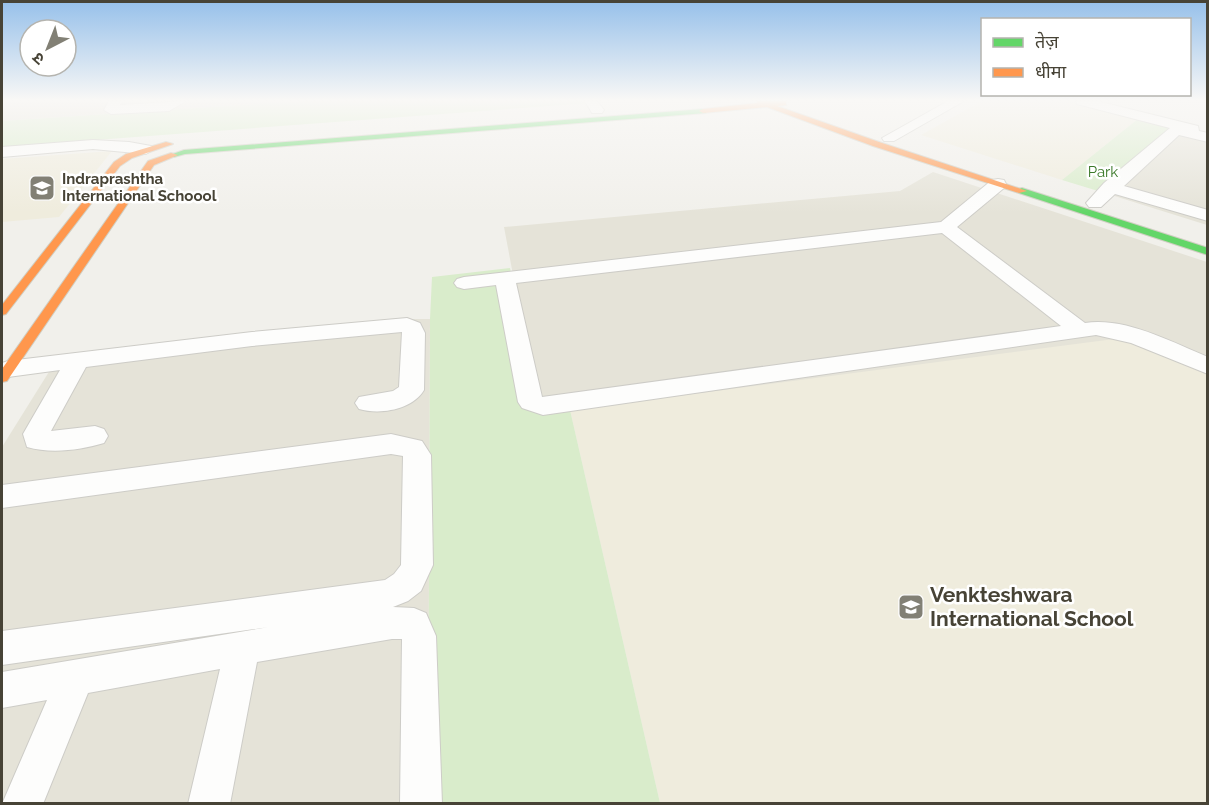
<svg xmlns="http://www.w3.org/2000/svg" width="1209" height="805" viewBox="0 0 1209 805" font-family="Raleway,'Noto Sans Devanagari',sans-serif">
<rect width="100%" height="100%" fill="#f1f0eb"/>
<path fill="#e5e3d8" d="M 2,101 L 302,101 L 2,121 Z
M 1179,128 L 1207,136 L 1207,225 L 1108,194 Z
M 933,172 L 1207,262 L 1207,373 L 539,413 L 504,227 L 900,191 Z
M 412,319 L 430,319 L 428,803 L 2,803 L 2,447 L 57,359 Z"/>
<path fill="#efecdd" d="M 982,101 L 1069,101 L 1139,118 L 1062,180 L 921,135 Z
M 112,151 L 59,217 L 2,222 L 2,159 Z
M 1122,338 L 1207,373 L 1207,803 L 660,803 L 570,410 Z"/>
<path fill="#d9eccb" d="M 302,101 L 587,101 L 589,103 L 2,147 L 2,121 Z
M 1139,118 L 1179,128 L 1108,194 L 1062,180 Z
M 510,268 L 539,412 L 570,410 L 660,803 L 428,804 L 430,319 L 432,277 Z"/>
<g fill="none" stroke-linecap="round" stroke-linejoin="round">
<g stroke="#cdccc7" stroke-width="2">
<path id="street" d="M 109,101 L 122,101 L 120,105 L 186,101 L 169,111 L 111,114 L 104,110 Z
M 585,101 L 597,101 L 604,110 L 602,113 L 592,113 Z
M 948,101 L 964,101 L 894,141 L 884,141 L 882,138 Z
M 1076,101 L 1097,101 L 1198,126 L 1199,131 L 1208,133 L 1208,142 L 1179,135 L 1124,186 L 1208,210 L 1208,221 L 1115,194 L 1101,207 L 1089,207 L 1086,203 L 1104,183 L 1170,128 L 1077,104 Z
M 93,140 L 129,142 L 151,146 L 154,149 L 146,154 L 93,149 L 2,157 L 2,147 Z
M 998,179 L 1004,180 L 1006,184 L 1004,188 L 957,227 L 1085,323 C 1126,317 1171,342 1208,357 L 1208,374 L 1131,343 L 1096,335 L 543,415 L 522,408 L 518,402 L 496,285 L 464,289 L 457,287 L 454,283 L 457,279 L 464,277 L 941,222 L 992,180 ZM 942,233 L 1061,326 L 542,397 L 516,283 Z
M 407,318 L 420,323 L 425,333 L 424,390 C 412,410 380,415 359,409 L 355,403 L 359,397 L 393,391 L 399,387 L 402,332 L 252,346 L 86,367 L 51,431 L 95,426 L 104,429 L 108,436 L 104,443 C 81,450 51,454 27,447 L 23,434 L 60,370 L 8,377 L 2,375 L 2,363 L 8,361 L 252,332 Z
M 391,434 L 422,441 L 431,455 L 433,565 L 421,591 L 408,601 L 393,607 L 414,608 L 426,613 L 436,636 L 442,804 L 400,804 L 402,639 L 392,639 L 257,662 L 230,804 L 188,804 L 220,669 L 88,693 L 43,804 L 2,804 L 47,700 L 2,708 L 2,672 L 269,627 L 2,665 L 2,631 L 385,580 L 394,574 L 401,565 L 403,456 L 391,454 L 2,508 L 2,485 Z"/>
</g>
<g stroke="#d0cec2" stroke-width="2">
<path id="fast" d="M 703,109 L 706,109 L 706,113 L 185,154 L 174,157 L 170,155 L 184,150 Z
M 1022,188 L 1208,248 L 1208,255 L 1019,193 L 1019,189 Z"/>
</g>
<g stroke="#d0cec2" stroke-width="2">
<path id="slow" d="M 757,101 L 786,101 L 786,105 L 777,106 L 879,142 L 1027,191 L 1019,193 L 873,146 L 767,107 L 703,113 L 699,111 L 703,109 L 757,103 Z
M 166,142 L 173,144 L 132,158 L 120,166 L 6,314 L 2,315 L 2,305 L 114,162 L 126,154 Z
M 171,153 L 178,155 L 154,165 L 7,381 L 2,382 L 2,369 L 148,161 Z"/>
</g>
<use href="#street" fill="#fdfdfc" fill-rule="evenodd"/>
<use href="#fast" fill="#63d668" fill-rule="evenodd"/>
<use href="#slow" fill="#ff974d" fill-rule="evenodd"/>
</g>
<linearGradient id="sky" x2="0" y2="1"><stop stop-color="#96c0ea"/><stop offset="0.47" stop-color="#f9f8f6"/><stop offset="1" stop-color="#f9f8f6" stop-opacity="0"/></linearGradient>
<rect width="1209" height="213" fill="url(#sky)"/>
<defs>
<g id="school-square" transform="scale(1.35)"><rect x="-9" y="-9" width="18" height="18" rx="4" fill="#828075" stroke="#fff"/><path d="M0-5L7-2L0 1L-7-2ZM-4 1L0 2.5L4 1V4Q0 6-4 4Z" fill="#fff"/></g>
</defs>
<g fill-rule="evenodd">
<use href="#school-square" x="42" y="188"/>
<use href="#school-square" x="911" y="607"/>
</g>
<g text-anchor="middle" stroke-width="5" stroke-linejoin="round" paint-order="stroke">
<g font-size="15" fill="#3b7929" stroke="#fff">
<text x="1103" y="177">Park</text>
</g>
<g font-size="15" font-weight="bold" fill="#474336" stroke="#fff" text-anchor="start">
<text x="62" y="184">Indraprashtha<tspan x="62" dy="17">International Schoool</tspan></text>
</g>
<g font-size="21" font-weight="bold" fill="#474336" stroke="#fff" text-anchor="start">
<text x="930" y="602">Venkteshwara<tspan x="930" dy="24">International School</tspan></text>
</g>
</g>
<rect width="1209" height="805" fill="none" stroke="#474336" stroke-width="6"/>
<rect x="981" y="18" width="210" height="78" fill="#ffffff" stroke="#b5b4af" stroke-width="1.5"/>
<rect x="993" y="38" width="30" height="9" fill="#63d668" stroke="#b5b4af" stroke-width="1.5"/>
<text x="1035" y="48" font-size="18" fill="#474336">तेज़</text>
<rect x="993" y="68" width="30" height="9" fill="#ff974d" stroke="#b5b4af" stroke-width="1.5"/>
<text x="1035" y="78" font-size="18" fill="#474336">धीमा</text>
<g transform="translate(48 48) rotate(222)"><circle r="28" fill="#ffffff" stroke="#b5b4af" stroke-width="1.5"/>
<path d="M0-4.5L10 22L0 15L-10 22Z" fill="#828075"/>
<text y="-9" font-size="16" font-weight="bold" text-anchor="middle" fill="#474336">उ</text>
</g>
</svg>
